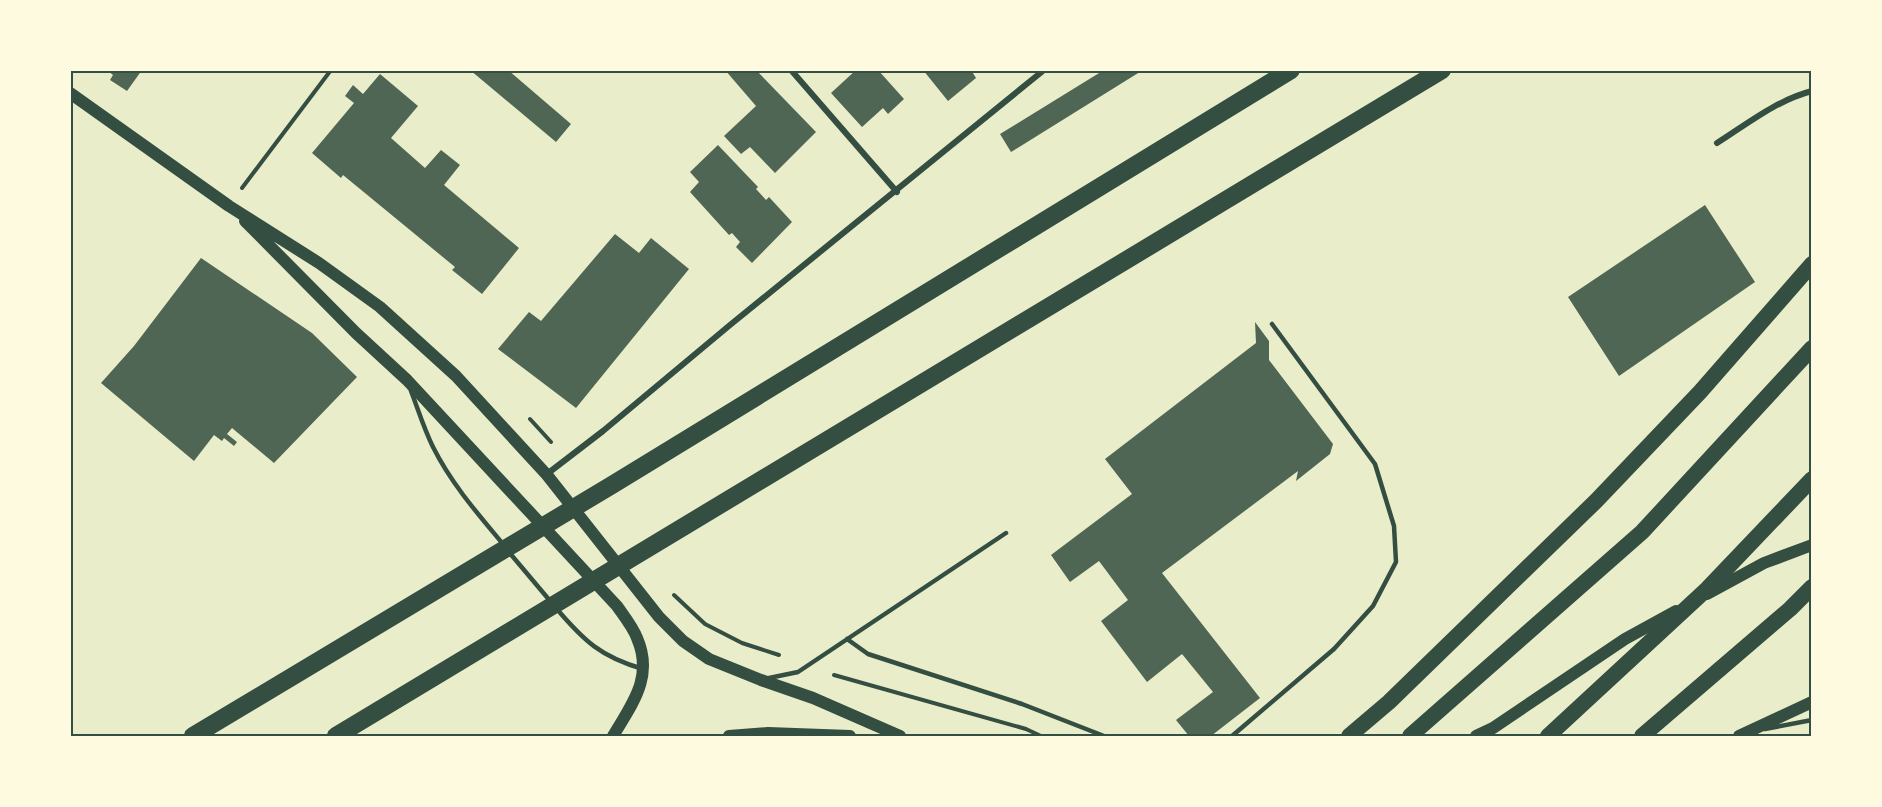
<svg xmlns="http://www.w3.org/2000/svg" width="1882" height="807" viewBox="0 0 1882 807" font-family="'Open Sans',sans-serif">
<rect width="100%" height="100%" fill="#e9edc9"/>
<path fill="#4f6655" d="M 107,70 L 142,70 L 127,91 L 110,80 L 113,75 Z
M 470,70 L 508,70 L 571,124 L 556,142 Z
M 725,70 L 756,70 L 816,132 L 775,173 L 750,147 L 741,154 L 724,136 L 756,106 Z
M 856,70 L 878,70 L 904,99 L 888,114 L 883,108 L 862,127 L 831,93 Z
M 923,70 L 971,70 L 976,78 L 948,101 Z
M 1104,70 L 1143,70 L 1011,152 L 1000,134 Z
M 380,74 L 418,106 L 391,138 L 425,168 L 441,150 L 460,165 L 444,185 L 519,248 L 482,294 L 452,270 L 455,267 L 343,175 L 341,178 L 312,153 L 354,103 L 345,96 L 353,85 L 363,94 Z
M 718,145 L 758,187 L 756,189 L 766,200 L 769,197 L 792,222 L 752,263 L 736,247 L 740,242 L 732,233 L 729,235 L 690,192 L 699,182 L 690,172 Z
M 1705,205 L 1755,282 L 1619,376 L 1568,297 Z
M 615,234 L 639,253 L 651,238 L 689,269 L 576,408 L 498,349 L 529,312 L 541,321 Z
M 201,258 L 312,333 L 357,377 L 274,463 L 232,428 L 227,434 L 237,442 L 234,446 L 224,438 L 222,441 L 214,435 L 194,461 L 101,383 L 134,346 Z
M 1255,322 L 1269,341 L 1269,360 L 1333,444 L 1330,454 L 1296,481 L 1298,471 L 1162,573 L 1260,698 L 1211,736 L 1189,736 L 1176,720 L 1213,692 L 1182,654 L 1147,682 L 1101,621 L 1128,600 L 1099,561 L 1070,582 L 1051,555 L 1132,494 L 1105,459 L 1256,343 Z"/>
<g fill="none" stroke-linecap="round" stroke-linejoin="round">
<path stroke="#344e41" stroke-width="4" d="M 242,188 L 331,70
M 530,419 L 551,442
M 674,595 L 705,624 L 742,643 L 779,655
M 834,675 L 1026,729 L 1041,736"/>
<path stroke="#344e41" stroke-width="4.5" d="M 411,391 C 418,409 424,429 433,447 C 451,483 477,513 503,544
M 508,551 L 551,602
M 556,608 C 584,641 601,657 643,669
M 847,639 L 868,654 L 1022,704 L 1104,736
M 769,678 L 798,672 L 1006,533
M 1765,729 L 1812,720
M 1232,736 L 1334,649 L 1373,606 L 1396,562 L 1394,526 L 1375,464 L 1272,324"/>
<path stroke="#344e41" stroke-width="6" d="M 791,70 L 897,192
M 1717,143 C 1747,124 1777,100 1812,91
M 547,474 L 603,431 L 730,325 L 1044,70"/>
<path stroke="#344e41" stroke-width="12" d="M 70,93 L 229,206 L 319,263 L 380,307 L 456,376 L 547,475 L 659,617 L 683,641 L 709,659 L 761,680 L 813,698 L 900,736
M 245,221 L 356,333 L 407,380 L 617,606 C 624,616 633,627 637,638 C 654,677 632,704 613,736
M 1707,594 L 1764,563 L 1812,545
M 729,736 L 768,733 L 850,736
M 1476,736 L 1493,728 L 1625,639 L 1676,611
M 1739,736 L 1812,702"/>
<path stroke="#344e41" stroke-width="16" d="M 1349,736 L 1389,702 L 1596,501 L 1700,392 L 1812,264
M 1410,736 L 1642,532 L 1812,348
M 1548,736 L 1707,589 L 1812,479
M 1642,736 L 1790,609 L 1812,587"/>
<path stroke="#344e41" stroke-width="18" d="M 193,736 L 612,485 L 1291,70
M 336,736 L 1442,70"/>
</g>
<rect width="1882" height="807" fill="none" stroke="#fefae0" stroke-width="144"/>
<rect x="72" y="72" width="1738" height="663" fill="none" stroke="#344e41" stroke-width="2"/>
</svg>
